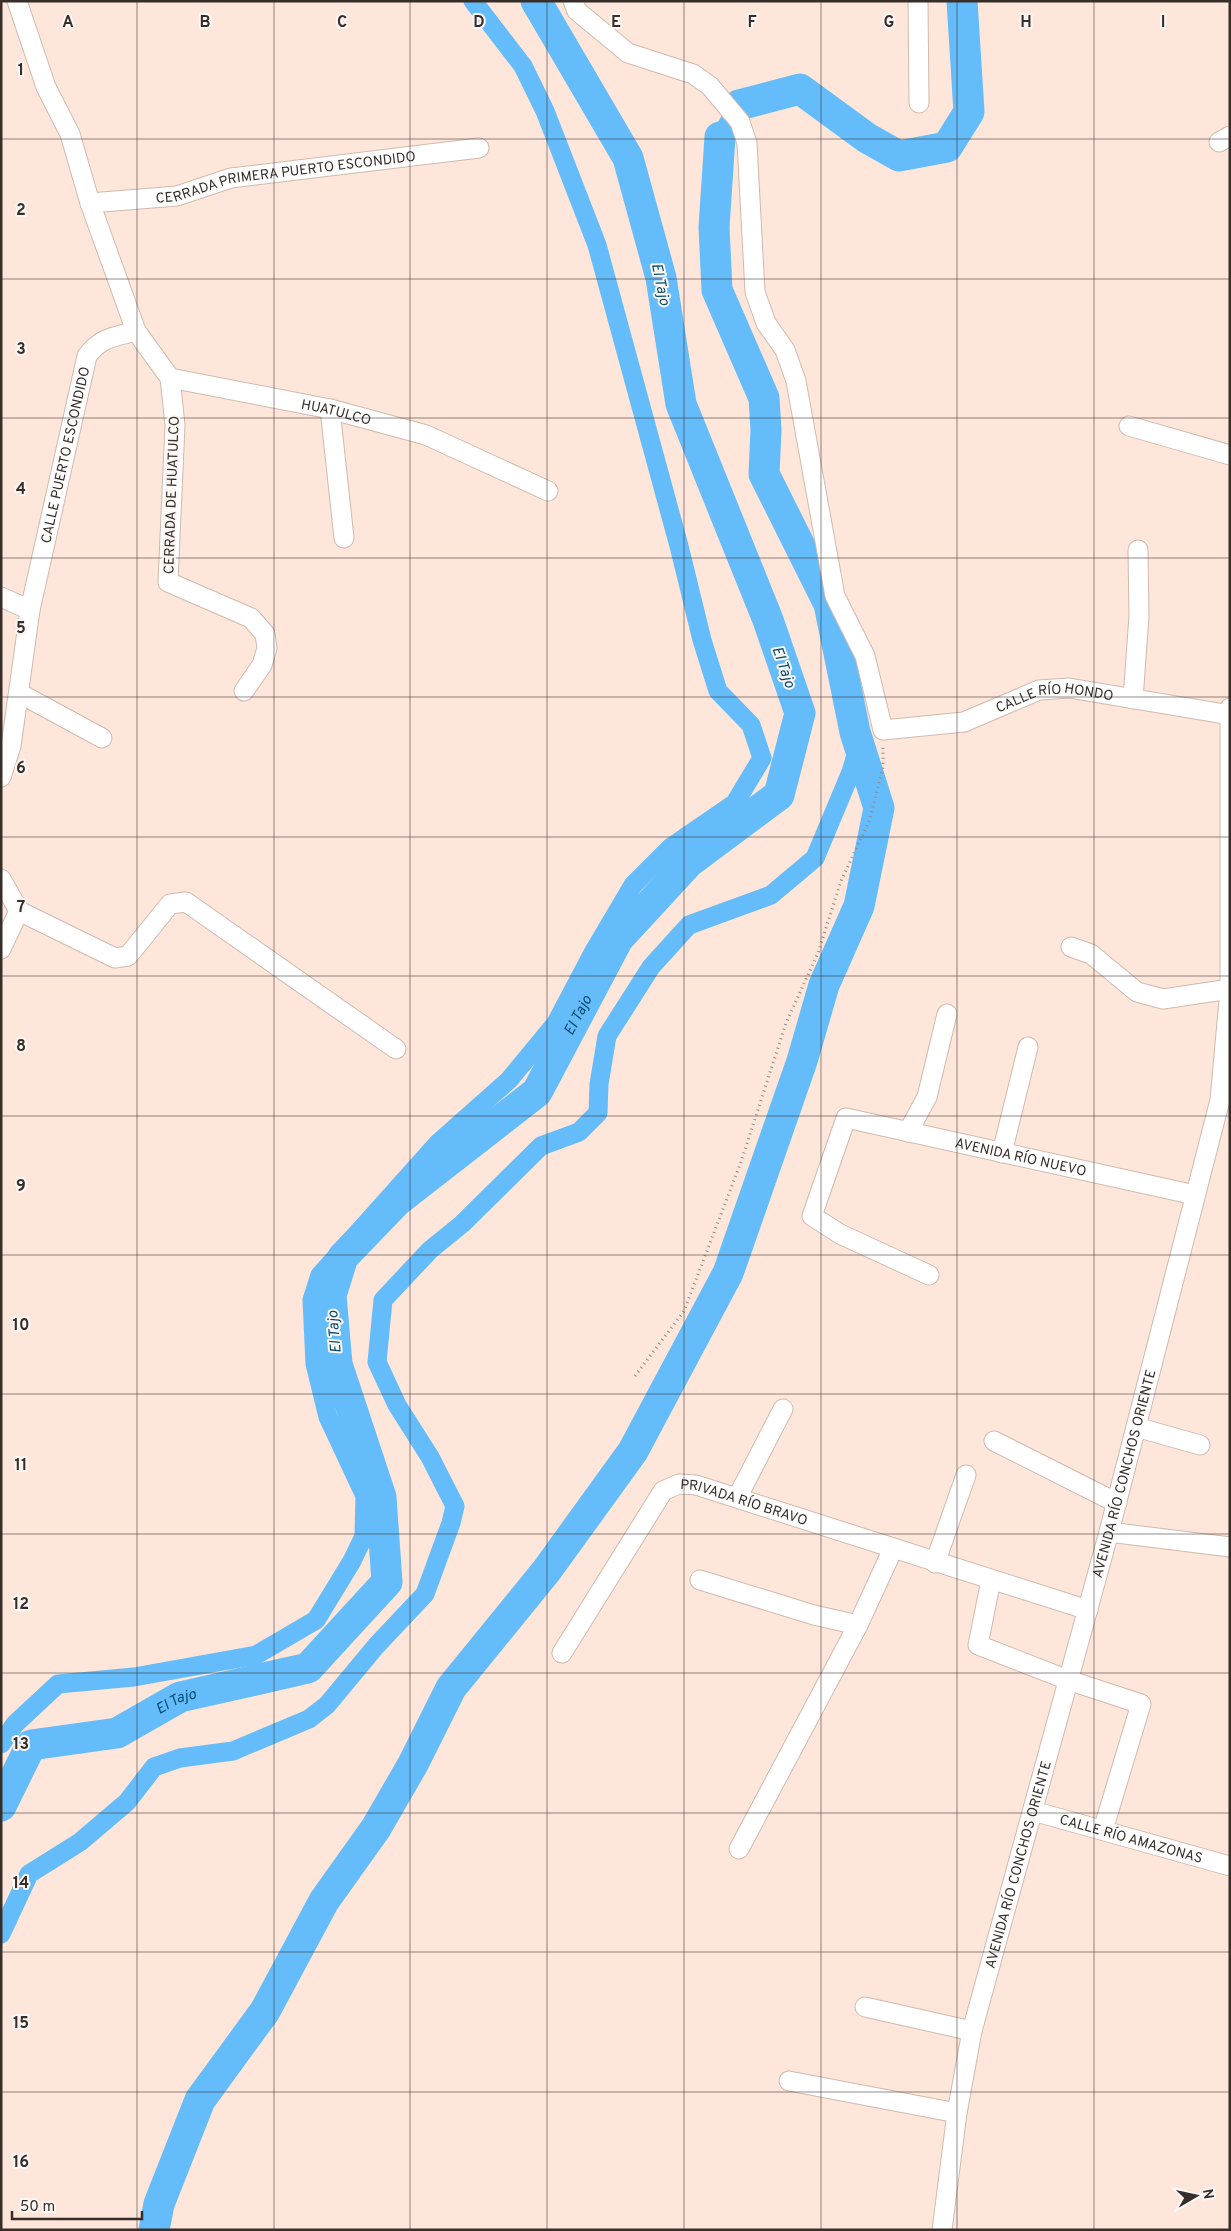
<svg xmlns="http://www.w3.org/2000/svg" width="1231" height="2231" viewBox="0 0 1231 2231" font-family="Overpass,sans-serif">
<rect width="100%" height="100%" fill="#fee6da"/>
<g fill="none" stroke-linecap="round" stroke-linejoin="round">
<path stroke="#65bcfa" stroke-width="19" d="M 720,137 L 739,105
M 1,1744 L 15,1724 L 58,1684 L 134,1677 L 256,1655 L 316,1620 L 352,1561 L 364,1536 L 365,1496 L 328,1417 L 315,1364 L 312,1300 L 320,1275 L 438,1143 L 509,1080 L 556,1023 L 594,951 L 633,885 L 671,847 L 735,803 L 762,758 L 751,725 L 718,691 L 702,640 L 679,546 L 597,245 L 545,111 L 523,66 L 473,1
M 1,1934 L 29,1874 L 80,1842 L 127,1802 L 154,1767 L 180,1758 L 233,1751 L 309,1719 L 327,1705 L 376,1646 L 425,1594 L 451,1523 L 455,1506 L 430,1457 L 397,1405 L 377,1362 L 383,1300 L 430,1250 L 462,1224 L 541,1146 L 579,1132 L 598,1113 L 599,1084 L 607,1036 L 651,967 L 689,925 L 771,895 L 815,858 L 851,772 L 859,745"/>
<g stroke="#65bcfa" stroke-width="31">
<path d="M 739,105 L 800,89 L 867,138 L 899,156 L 947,147 L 969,112 L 962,1"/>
<path id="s1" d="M 1,1806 L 31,1745 L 117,1733 L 180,1697 L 308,1668 L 387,1582 L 381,1497 L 337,1364 L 331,1295 L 343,1257 L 397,1201 L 537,1092 L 618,939 L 689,862 L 779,795 L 800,713 L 768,620 L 681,404 L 661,278 L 628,158 L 536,1"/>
<path d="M 154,2230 L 159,2204 L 200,2100 L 265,2011 L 324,1901 L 376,1828 L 413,1764 L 451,1688 L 547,1570 L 633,1451 L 728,1273 L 802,1061 L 824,985 L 859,906 L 879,808 L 855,732 L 829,604 L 764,474 L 766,430 L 764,398 L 717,290 L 714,227 L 720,137"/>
</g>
<g stroke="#d0b9ad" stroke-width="21">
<g id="minor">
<path id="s2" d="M 17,1 L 46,87 L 70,134 L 90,203 L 136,331 L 170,378 L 330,409 L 426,435 L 548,491"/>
<path id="s3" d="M 573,1 L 577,11 L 628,53 L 693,74 L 710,86 L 740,122 L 747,143 L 755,292 L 766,323 L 785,350 L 796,381 L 835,596 L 865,656 L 883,730 L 964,722 L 1039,690 L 1069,688 L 1230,715"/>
<path d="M 918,1 L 919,103"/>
<path d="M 1219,142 L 1230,136"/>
<path id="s4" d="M 90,203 L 177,196 L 231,178 L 479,148"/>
<path d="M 170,378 L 175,425 L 168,582 L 251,618 L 265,634 L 267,648 L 262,665 L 244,691"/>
<path d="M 330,409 L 344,538"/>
<path d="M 1129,426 L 1230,455"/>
<path d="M 1,597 L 30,610"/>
<path d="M 19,693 L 102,738"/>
<path d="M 1133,699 L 1139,616 L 1138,550"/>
<path id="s5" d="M 1,777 L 11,746 L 30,610 L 87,356 C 101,337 114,337 136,331"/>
<path d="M 1,879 L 19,911 L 1,949"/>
<path d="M 19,911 L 115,958 L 128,956 L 170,904 L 186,902 L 396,1049"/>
<path d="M 1071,947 L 1091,954 L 1137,992 L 1163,999 L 1230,989"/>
<path d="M 908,1132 L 927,1097 L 947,1014"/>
<path d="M 1002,1153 L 1028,1047"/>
<path id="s6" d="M 929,1275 L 840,1234 L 812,1216 L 846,1118 L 1195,1195"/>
<path d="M 1136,1427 L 1200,1445"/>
<path d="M 994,1441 L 1117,1503"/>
<path d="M 737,1498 L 783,1409"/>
<path d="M 1109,1532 L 1230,1547"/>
<path d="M 935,1563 L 966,1475"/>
<path d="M 700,1580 L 814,1615 L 858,1625"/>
<path d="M 991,1580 L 978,1645 L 1068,1680 L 1141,1704 L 1103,1830"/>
<path id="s7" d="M 562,1653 L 663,1491 L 679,1484 L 696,1485 L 1088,1610"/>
<path id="s8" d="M 1033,1811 L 1230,1866"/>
<path d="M 739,1849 L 858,1625 L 893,1549"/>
<path d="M 865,2007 L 972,2031"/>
<path d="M 789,2081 L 957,2113"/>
<path id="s9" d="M 942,2230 L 957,2113 L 972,2031 L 1109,1532 L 1220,1100 L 1230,989 L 1230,708"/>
</g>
</g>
<path stroke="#98887f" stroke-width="3" stroke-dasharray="1 4" stroke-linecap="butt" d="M 635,1376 L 684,1311 L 741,1162 L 786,1023 L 818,953 L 841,881 L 870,819 L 883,767 L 883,746"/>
<use href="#minor" stroke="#fff" stroke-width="19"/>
</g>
<path fill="none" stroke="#372e29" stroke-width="1" stroke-opacity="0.55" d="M 137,1 L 137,2230M 274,1 L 274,2230M 410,1 L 410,2230M 547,1 L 547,2230M 684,1 L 684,2230M 821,1 L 821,2230M 957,1 L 957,2230M 1094,1 L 1094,2230M 1,139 L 1230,139M 1,279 L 1230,279M 1,418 L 1230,418M 1,558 L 1230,558M 1,697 L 1230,697M 1,837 L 1230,837M 1,976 L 1230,976M 1,1116 L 1230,1116M 1,1255 L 1230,1255M 1,1394 L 1230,1394M 1,1534 L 1230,1534M 1,1673 L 1230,1673M 1,1813 L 1230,1813M 1,1952 L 1230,1952M 1,2092 L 1230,2092"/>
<g text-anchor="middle" stroke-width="4" stroke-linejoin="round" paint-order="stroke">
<g font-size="14" fill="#372e29" stroke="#fdf8f5">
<text dy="5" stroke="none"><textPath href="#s4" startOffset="198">CERRADA PRIMERA PUERTO ESCONDIDO</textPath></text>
<text dy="5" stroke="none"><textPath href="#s2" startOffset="579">HUATULCO</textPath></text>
<text dy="5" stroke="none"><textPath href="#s5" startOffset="329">CALLE PUERTO ESCONDIDO</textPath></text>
<text transform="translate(171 495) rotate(-88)" y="5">CERRADA DE HUATULCO</text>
<text dy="5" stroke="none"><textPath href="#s3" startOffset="1022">CALLE RÍO HONDO</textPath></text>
<text dy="5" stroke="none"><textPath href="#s6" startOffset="414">AVENIDA RÍO NUEVO</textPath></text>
<text dy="5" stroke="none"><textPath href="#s9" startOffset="779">AVENIDA RÍO CONCHOS ORIENTE</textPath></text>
<text dy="5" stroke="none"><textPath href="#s7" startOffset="276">PRIVADA RÍO BRAVO</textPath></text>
<text dy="5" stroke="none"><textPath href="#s8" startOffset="102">CALLE RÍO AMAZONAS</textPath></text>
<text dy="5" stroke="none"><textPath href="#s9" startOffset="374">AVENIDA RÍO CONCHOS ORIENTE</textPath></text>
</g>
<g font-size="15" font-style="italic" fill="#004971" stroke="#fdf8f5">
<text transform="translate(661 284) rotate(78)" y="5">El Tajo</text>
<text transform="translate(784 667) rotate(71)" y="5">El Tajo</text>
<text dy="5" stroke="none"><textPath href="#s1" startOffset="1152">El Tajo</textPath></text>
<text transform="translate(334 1332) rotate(-95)" y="5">El Tajo</text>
<text dy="5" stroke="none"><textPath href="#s1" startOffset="222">El Tajo</textPath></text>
</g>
</g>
<g font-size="16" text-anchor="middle" font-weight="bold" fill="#372e29" stroke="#fdf8f5" stroke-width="4" stroke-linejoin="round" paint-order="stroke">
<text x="68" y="27">A</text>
<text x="205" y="27">B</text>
<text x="342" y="27">C</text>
<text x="479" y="27">D</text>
<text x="616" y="27">E</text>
<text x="752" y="27">F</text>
<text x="889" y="27">G</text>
<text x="1026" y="27">H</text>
<text x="1163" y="27">I</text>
<text x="21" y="75">1</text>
<text x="21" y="215">2</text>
<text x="21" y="354">3</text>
<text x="21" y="494">4</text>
<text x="21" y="633">5</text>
<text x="21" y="773">6</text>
<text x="21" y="912">7</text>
<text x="21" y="1051">8</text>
<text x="21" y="1191">9</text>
<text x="21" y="1330">10</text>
<text x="21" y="1470">11</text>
<text x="21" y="1609">12</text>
<text x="21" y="1749">13</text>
<text x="21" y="1888">14</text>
<text x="21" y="2028">15</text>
<text x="21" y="2167">16</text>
</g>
<rect width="1231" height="2231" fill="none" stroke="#372e29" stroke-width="5"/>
<g transform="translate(1196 2196) rotate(81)" stroke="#fdf8f5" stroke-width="4" paint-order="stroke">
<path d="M0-4L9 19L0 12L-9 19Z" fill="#372e29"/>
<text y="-8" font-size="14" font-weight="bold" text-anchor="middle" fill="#372e29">N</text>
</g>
<path d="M12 2211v8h130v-8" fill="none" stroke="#372e29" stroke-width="2.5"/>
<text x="20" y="2211" font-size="15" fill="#372e29" stroke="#fdf8f5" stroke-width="4" paint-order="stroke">50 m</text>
</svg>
